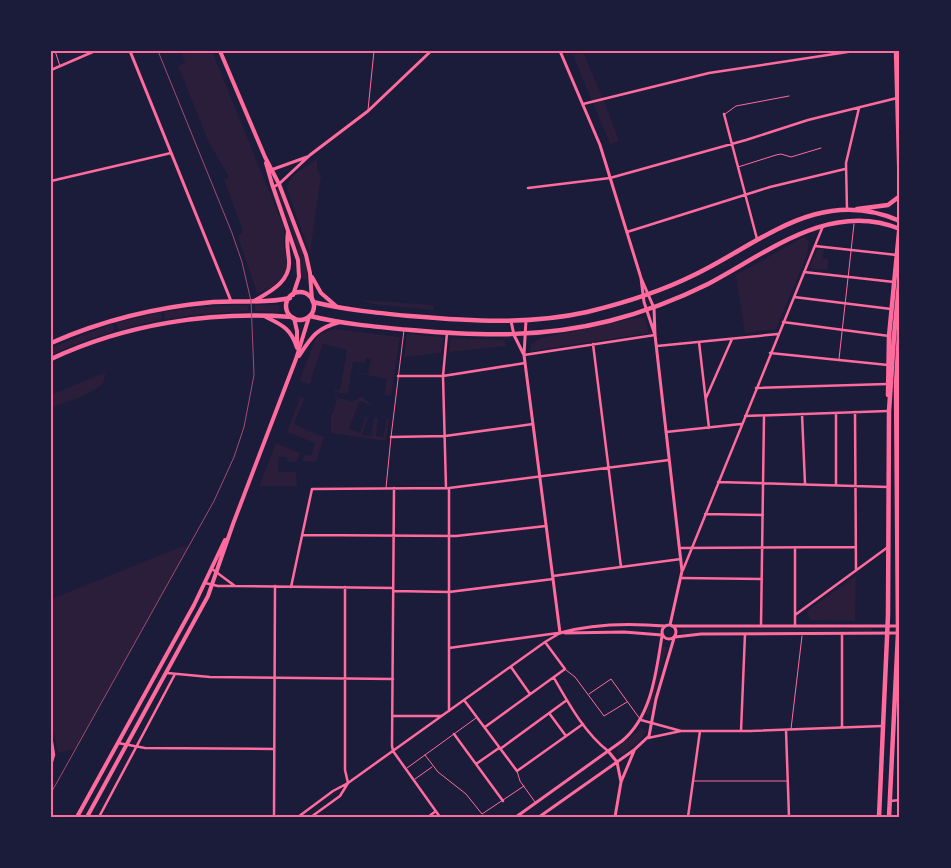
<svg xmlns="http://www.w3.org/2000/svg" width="951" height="868" font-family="'Work Sans',sans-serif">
	<rect width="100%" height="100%" fill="#1b1b3a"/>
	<path fill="#2a1e3b" d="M 181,51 L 212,51 L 284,228 C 285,234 283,239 284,245 C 284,250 287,255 287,261 C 289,279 272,290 257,293 L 238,237 L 243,231 L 224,180 L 229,177 L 209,143 L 178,66 L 185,63 Z
		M 583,52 L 603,98 L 619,141 L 610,144 L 573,55 Z
		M 317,159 L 317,170 L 321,176 L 310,254 L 287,188 C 289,175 307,166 317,159 Z
		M 278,188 L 304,256 L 307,267 L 307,280 L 301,278 C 304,254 284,213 276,189 Z
		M 804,237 L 809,242 L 807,255 L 776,329 L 745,333 L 736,275 Z
		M 818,248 L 824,249 L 823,258 L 829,259 L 827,270 L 809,268 Z
		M 361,300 L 434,305 L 433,310 L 372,304 Z
		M 248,305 L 248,311 L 202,314 L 165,319 L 164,312 L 202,307 Z
		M 255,305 L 280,305 L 279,312 L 255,311 Z
		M 161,312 L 162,319 L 118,330 L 116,323 Z
		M 640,317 L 645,319 L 649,333 L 531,351 L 531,344 L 541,338 Z
		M 113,324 L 114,331 L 78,343 L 51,355 L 51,348 L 85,334 Z
		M 335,329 L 400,337 L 391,396 L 384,395 L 387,379 L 356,373 L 356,372 L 368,374 L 371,359 L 366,358 L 365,363 L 353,362 L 348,393 L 345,394 L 335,392 L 335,390 L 340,390 L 347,350 L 323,344 L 311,379 L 312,380 L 310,385 L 299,381 L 316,338 L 322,333 Z
		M 407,334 L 443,337 L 441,353 L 404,357 Z
		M 451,338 L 505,340 L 506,346 L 449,352 Z
		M 105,372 C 105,376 105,380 102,384 C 96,392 62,405 51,407 L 51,395 Z
		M 334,396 L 352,402 L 355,399 L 357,400 L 360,396 L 372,404 L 370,412 L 371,405 L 360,401 L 349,428 L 360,433 L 366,416 L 368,417 L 362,435 L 371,436 L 374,418 L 378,418 L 376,436 L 383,437 L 387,418 L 389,418 L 386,441 L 331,433 L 331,414 L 333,413 L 337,399 L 334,398 Z
		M 300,397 L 312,402 L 304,400 L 294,424 L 324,437 L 316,462 L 302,461 L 305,454 L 311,456 L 315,443 L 287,432 Z
		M 276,443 L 300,453 L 296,462 L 289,462 L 285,457 L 279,457 L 278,471 L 280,472 L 296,472 L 297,486 L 259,486 Z
		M 183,546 L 188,547 L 75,749 L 58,753 L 51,720 L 51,599 Z
		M 856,576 L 855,621 L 811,620 L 807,614 L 808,610 Z
		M 872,628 L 873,631 L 681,633 L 681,629 Z
		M 662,646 L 668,647 L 662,662 L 649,716 L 646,714 L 660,662 Z
		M 642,728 L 646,731 L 642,739 L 623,754 L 618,753 L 617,750 L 618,747 Z"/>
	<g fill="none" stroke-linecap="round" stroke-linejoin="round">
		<path stroke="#ff6b9d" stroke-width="1" d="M 55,51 L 60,66
			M 368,110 L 374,51
			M 725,114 L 736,106 L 789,96
			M 738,167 L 776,155 L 781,154 L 791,157 L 821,148
			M 839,359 L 854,224
			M 386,488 L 391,437 L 404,330
			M 566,670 L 575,677 L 604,716 L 627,702
			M 589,694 L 611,679 L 640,719
			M 791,729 L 802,636
			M 425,755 L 438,772 L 466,794 L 482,814 L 524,786
			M 407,768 L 476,718
			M 517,771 L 520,781 L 535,802
			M 415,779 L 432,767
			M 693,781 L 787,781"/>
		<path stroke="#ff6b9d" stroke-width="2.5" d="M 51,70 L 95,51
			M 583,104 L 709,73 L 854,51
			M 724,114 L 757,239
			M 51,181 L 171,153
			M 528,188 L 610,178 L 746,140 L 808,120 L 897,98
			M 847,210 L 846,163 L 859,108
			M 627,232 L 770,187 L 845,169
			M 815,246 L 897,255
			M 804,272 L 894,282
			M 794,297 L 891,309
			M 783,322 L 889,336
			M 699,342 L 709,428
			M 593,344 L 621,567
			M 657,346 L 778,334
			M 770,353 L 888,365
			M 524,355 L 655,335
			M 398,376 L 443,376 L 525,363
			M 756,388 L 887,384
			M 706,398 L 732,339
			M 855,412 L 856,570
			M 802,414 L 805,484
			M 836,414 L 836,485
			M 745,416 L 888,411
			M 666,432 L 741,424
			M 391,437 L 445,436 L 533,424
			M 718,482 L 888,487
			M 394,488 L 392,746 L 393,751 L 440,817
			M 446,488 L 443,376 L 447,333
			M 449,488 L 449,711
			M 705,514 L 763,515
			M 303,535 L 456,536 L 546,526
			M 680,548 L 856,547
			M 795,548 L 795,626
			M 683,570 L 823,226
			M 553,576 L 681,559
			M 681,578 L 762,579
			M 205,583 L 218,586 L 235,586 L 212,569
			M 235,586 L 393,588
			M 291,587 L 312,489 L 449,488 L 669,460
			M 345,587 L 345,770 L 348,783 L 545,642 L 560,633
			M 393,591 L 449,592 L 553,579
			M 795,615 L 888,547
			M 761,626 L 764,416
			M 449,648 L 558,633
			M 511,667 L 530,694
			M 167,673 L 210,677 L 393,679
			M 554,678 C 569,704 584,732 608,751
			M 464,700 L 517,771 L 583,724
			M 549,713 L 566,736
			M 392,716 L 441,716
			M 641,720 L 681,731 L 648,738
			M 485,727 L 565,669 L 545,642
			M 842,727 L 842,634
			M 786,730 L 789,817
			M 681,731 L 751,731 L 882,726
			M 741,731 L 745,634
			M 454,734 L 503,801
			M 51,736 L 54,755 L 51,765
			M 118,743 L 145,748 L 274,749
			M 500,749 L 567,700
			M 476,764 L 499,748
			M 890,801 L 900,800
			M 99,817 L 175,674
			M 274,817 L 275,586
			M 298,817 L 333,791 L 348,783 L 340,796 L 311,817
			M 428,817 L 436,811
			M 688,817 L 700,731"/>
		<path stroke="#ff6b9d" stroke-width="3" d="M 130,51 L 231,301
			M 560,51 L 600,145 L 641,278
			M 271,170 L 307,157
			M 273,187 L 279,184 L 310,155 L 368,111 L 431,51
			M 641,278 L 654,308 L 655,335 L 644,302 Z
			M 511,321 L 514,335 L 524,355 L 526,320
			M 655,335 L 682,571 L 670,625
			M 524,355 L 560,633
			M662 632a7 7 0 1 1 14 0a7 7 0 1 1-14 0Z
			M 672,626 L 899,626
			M 560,633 C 594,623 629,623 665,626
			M 565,633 L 624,632 L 662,635
			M 675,637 L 701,634 L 899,633
			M 608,751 L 617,762 L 621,782
			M 516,817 L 622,741 C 652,716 656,672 662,636
			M 539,817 L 634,750 L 649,736 L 656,699 L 674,638
			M 615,817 L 621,782 L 634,751"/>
		<path stroke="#ff6b9d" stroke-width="4" d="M 220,51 L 265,157 L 279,184 L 306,255 L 310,273 L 312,300
			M 266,163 L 272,184 L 298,260 L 299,277 L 293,295
			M 312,277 L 321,293 L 336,306
			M 254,301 C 269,292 291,282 289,260 C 288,250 286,243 288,232
			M 264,316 C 282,325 291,328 297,348
			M 294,318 L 297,331 L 297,345
			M 299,356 C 312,336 317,328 340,322
			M 77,817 L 194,605 L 225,540
			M 87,817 L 208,596 L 233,524 L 296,359 L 309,317"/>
		<path stroke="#ff6b9d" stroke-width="4.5" d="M 896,51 L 900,195
			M 857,209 L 888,205 L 900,196
			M286 306a14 14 0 1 1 28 0a14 14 0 1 1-28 0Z
			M 313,302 C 346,310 378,313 410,316 C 469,321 529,325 587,312 C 624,303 660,292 694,275 C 761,243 819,185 900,221
			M 310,316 C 343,324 377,327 411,330 C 480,336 541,338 609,321 C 644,312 676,300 708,284 C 767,253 830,200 900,229
			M 51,343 C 103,320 157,307 213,302 C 239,300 265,304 290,298
			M 51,359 C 126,324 210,311 292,317
			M 888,395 L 889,336 L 900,222
			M 879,817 L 888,615 L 889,411 L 894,336 L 900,274
			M 889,817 L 898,633 L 896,384 L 900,318"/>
		<path stroke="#a44b75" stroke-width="1" d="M 51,793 L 214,501 L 234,457 L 244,427 L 254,375 L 251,301 L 242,262 L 232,233 L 158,51"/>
	</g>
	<rect width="951" height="868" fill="none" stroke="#1b1b3a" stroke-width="105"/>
	<rect x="52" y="52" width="846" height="764" fill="none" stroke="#ff6b9d" stroke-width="2"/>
</svg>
